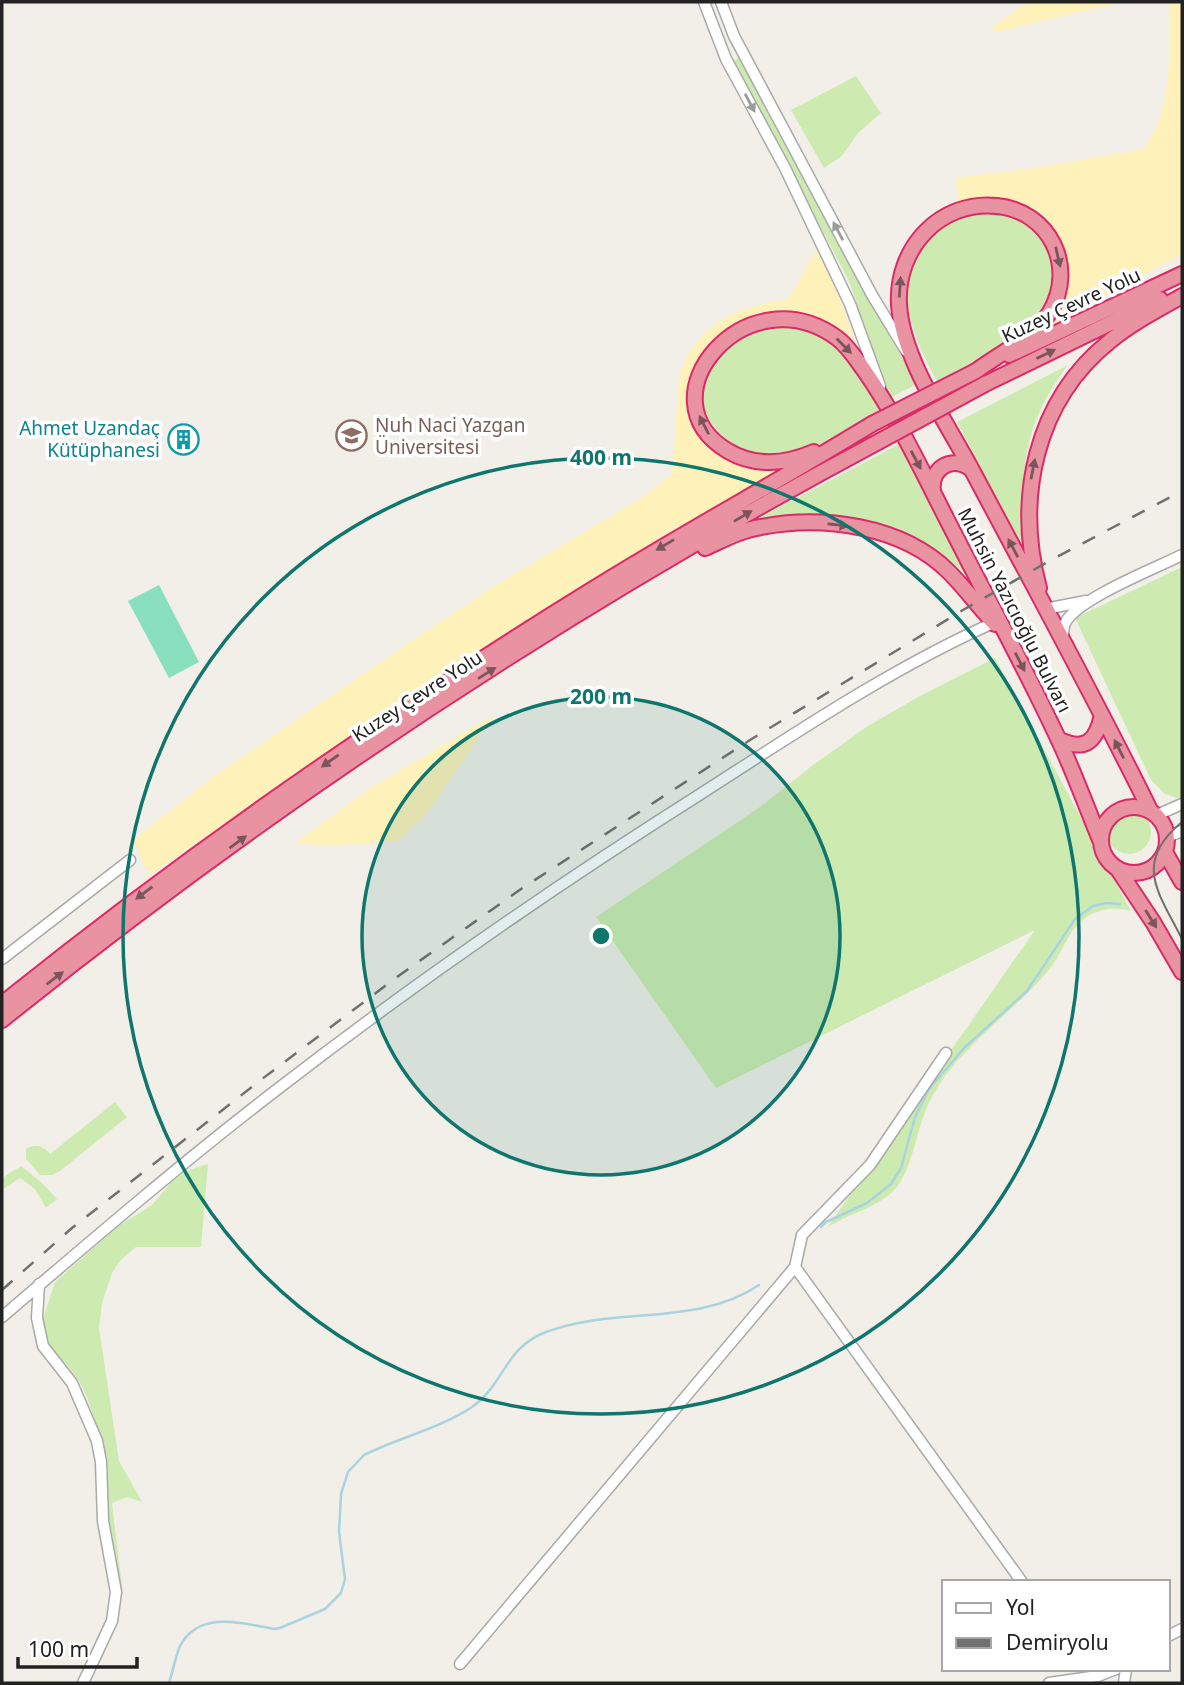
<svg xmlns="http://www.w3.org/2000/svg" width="1184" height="1685" font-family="'Noto Sans',sans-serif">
	<rect width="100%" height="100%" fill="#f2efe9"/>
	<path fill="#cdebb0" d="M 739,58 L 852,270 L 917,384 L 890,398 L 849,281 L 733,61 Z
		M 856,76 L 881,113 L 858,133 L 842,156 L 824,168 L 791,110 Z
		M 999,209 L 1042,231 L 1058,273 L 1045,312 L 1003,347 L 938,383 C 914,339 883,275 931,235 C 939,229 948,218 957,216 C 970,212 986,211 999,209 Z
		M 787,325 L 819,333 L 846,353 L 882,412 C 851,428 805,458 769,457 C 738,456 694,420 702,386 C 703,380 709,373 712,367 C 715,361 718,353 723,349 C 743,332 762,328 787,325 Z
		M 1068,365 C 1018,432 1020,478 1028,557 L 957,422 Z
		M 903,442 L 972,580 C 917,526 838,505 763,521 L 761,517 Z
		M 1182,567 L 1182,798 L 1181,799 L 1165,794 L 1151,780 L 1075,618 Z
		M 995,658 L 1131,911 C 1115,907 1099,908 1085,918 C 1070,928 1063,951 1052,966 C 1016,1012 962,1043 933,1095 C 917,1122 914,1167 896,1188 C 879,1208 848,1213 827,1228 L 1035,930 L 716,1088 L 596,917 L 760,807 L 813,765 L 868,726 L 918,697 Z
		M1107 832a22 22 0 1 1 44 0a22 22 0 1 1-44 0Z
		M 115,1102 L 127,1117 L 60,1171 L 52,1175 L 40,1175 L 26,1159 L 26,1149 C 36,1143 43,1146 50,1154 Z
		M 208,1164 L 201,1247 L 136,1247 L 120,1261 L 112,1273 L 102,1303 L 99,1328 L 119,1461 L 142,1502 L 127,1497 L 112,1503 L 123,1595 L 120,1592 L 106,1500 L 108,1473 L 103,1444 L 87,1397 L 79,1381 L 67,1365 L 46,1345 L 43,1319 L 55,1282 L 117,1227 L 152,1205 L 173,1180 L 189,1170 Z
		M 21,1166 L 41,1182 L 57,1199 L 46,1208 L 35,1189 L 20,1178 L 2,1190 L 2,1178 Z"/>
	<path fill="#fff1ba" d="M 1029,2 L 1124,2 L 995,32 L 992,27 Z
		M 1170,2 L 1182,2 L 1182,254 L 1040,331 L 1060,303 C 1057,281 1055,247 1048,226 C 1037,197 982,197 958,203 L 956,178 L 1033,168 L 1144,149 C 1174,103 1169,53 1170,2 Z
		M 816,250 L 837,291 L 859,353 C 848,341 837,330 822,322 C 807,315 787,310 770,312 C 726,318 683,356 689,403 C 691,419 698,434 710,445 C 722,457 740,466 757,469 C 765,470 771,468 778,472 L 665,535 L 425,685 L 149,876 L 133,840 L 213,777 L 422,634 L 493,587 L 643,497 L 672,474 C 674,450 676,427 677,403 C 678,393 678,381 681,371 C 695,326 743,302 788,300 Z
		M 494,715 L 426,815 L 399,841 L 338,845 L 294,844 L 372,787 Z"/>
	<path fill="#88e0be" d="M 159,585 L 199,662 L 169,678 L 128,601 Z"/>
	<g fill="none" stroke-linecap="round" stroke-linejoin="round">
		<path stroke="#aad3df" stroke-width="2.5" d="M 821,1227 L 826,1222 L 867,1203 L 891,1184 L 901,1168 L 915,1117 L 929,1089 L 964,1048 L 1027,991 L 1075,919 L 1093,906 L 1106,903 L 1120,904
			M 169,1683 C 173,1671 175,1658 180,1646 C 199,1610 242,1623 274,1629 L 280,1628 L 325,1609 L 341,1593 L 345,1579 L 339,1532 L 341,1494 L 348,1472 L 364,1455 C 398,1438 441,1428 472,1407 C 505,1384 504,1348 546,1332 C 615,1306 697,1327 759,1285"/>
		<defs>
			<path id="minor" d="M 704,2 L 726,59 L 785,168 L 850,304 L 880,386
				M 721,2 L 734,36 L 872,295 L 906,351
				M 1045,609 L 1086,601
				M 1063,639 C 1063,634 1063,628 1065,623 C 1077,599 1156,568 1182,555
				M 1157,815 L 1182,804
				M 1167,837 L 1182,831
				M 2,959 L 130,860
				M 946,1053 L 870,1165 L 802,1235 L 795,1267 L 1022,1582
				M 39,1284 L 37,1318 L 43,1346 L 72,1383 L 97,1441 L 101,1462 L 103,1521 L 116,1592 L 112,1621 L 83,1683
				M 2,1317 C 93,1239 184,1161 279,1088 C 415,983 555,886 699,795 C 794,734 890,669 993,623
				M 1168,1636 L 1182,1629
				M 460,1664 L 795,1267
				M 1049,1683 L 1098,1676 L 1116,1669
				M 1124,1683 L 1126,1669"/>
			<path id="highway" d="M 1009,355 L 1182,274
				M 976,371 C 998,355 1037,334 1050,312 C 1077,266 1049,211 997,206 C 940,200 896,248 899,304 C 902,360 948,424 973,472 C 1033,585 1094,696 1150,810
				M 985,384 L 1160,299
				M 814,452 C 786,464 755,467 728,451 C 639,398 747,272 837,338 C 848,346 856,359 864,370 C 901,423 928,484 958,541 C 990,604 1024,666 1054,730 C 1072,766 1085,804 1101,842
				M 933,491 C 930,468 952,455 971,469
				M 705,548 C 723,540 741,530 761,527 C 822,515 902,525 949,572 C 965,588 979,607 995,624
				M 1039,588 C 1015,498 1035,401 1110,341 C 1132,323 1157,310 1182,296
				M 1058,739 C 1085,752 1096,742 1102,715
				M1101 840a33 33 0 1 1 66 0a33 33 0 1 1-66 0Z
				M 1165,852 L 1182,882
				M 1117,868 L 1153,922 L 1182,972
				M 2,1004 C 188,854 386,717 590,591 C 683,533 779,481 872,424
				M 2,1020 C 274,801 569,607 878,442"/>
		</defs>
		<use href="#minor" stroke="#a9a9a9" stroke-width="13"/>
		<use href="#highway" stroke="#dc2a67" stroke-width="18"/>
		<use href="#minor" stroke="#fff" stroke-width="10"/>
		<use href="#highway" stroke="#e892a2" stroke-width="14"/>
		<path stroke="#707070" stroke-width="2" d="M 1182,822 C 1132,863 1159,893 1182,939"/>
		<path stroke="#707070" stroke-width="2.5" stroke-dasharray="14 14" stroke-linecap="butt" d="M 2,1290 L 72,1228 L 262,1079 L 397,977 L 521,889 L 750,740 L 963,610 L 1051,560 L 1182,491"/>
		<defs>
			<path id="highway-bridge" d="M 872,424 L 976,371
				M 878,442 L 985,384"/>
		</defs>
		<use href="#highway-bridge" stroke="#dc2a67" stroke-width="18" stroke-linecap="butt"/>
		<use href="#highway-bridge" stroke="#e892a2" stroke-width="14"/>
	</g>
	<defs><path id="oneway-solid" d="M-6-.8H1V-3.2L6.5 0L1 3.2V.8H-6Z" transform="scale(1.75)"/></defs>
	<g fill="#9c9c9c">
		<use href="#oneway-solid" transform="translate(750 103) rotate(62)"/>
		<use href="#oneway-solid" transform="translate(838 231) rotate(-118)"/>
	</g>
	<g fill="#7b545c">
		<use href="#oneway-solid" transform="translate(1058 257) rotate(77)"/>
		<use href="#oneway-solid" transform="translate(900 287) rotate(-86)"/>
		<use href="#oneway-solid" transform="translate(844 346) rotate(45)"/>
		<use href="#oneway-solid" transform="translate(1046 354) rotate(-26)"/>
		<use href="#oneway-solid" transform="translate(704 425) rotate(-117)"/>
		<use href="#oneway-solid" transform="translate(916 460) rotate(62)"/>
		<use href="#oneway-solid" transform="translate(1033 469) rotate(-79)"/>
		<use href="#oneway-solid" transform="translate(743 516) rotate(-31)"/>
		<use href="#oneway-solid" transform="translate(838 525) rotate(6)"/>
		<use href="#oneway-solid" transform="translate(665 545) rotate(149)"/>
		<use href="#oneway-solid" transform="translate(1013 548) rotate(-118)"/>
		<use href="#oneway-solid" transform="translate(1020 662) rotate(63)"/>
		<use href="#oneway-solid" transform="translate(487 673) rotate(-32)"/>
		<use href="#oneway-solid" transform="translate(1119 749) rotate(-117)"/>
		<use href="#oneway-solid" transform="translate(330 761) rotate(145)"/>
		<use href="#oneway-solid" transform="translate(238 842) rotate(-36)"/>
		<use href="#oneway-solid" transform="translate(144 893) rotate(143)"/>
		<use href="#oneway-solid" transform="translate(1151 919) rotate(58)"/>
		<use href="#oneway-solid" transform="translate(55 978) rotate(-37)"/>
	</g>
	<circle cx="601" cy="936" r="239" fill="#0f766e" fill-opacity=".12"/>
	<g fill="none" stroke="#0f766e" stroke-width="3.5">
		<circle cx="601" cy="936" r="239"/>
		<circle cx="601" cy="936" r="478"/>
	</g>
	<defs>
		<symbol id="university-ring" viewBox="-11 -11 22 22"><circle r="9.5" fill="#fff" stroke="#8d6e63" stroke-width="1.5"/><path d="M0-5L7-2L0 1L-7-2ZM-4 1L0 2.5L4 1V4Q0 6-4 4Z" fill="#8d6e63"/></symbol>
		<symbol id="building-ring" viewBox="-11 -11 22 22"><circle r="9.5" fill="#fff" stroke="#0f9aa8" stroke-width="1.5"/><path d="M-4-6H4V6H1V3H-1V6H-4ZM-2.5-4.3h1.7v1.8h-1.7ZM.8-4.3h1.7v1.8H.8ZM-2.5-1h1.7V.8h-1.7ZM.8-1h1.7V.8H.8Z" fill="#0f9aa8"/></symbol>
	</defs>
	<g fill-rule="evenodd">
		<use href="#university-ring" x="334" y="418" width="35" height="35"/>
		<use href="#building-ring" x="166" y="422" width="35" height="35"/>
	</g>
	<g text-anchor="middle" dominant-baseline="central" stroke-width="7" stroke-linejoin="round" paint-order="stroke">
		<g font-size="19" fill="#222" stroke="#fff">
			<text transform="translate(1071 305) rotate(-25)">Kuzey Çevre Yolu</text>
			<text transform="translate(1015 610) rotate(63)">Muhsin Yazıcıoğlu Bulvarı</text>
			<text transform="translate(417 696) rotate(-33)">Kuzey Çevre Yolu</text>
		</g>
		<g font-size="19" fill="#785e54" stroke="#fff" text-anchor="start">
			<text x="375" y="425">Nuh Naci Yazgan<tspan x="375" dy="22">Üniversitesi</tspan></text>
		</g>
		<g font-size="19" fill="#0d838f" stroke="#fff" text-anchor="end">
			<text x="160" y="428">Ahmet Uzandaç<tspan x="160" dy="22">Kütüphanesi</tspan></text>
		</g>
	</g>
	<circle cx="601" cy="936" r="10" fill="#0f766e" stroke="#fff" stroke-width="3.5"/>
	<g font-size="21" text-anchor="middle" font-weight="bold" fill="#0f766e" stroke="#fff" stroke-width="7" stroke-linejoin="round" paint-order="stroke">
		<text x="601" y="465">400 m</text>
		<text x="601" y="704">200 m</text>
	</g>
	<rect width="1184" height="1685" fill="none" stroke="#222222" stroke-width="7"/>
	<rect x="942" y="1580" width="228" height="91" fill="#ffffff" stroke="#a7a7a7" stroke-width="2"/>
	<rect x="956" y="1603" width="35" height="10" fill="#ffffff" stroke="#a7a7a7" stroke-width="2"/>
	<text x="1006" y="1615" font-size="21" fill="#222222">Yol</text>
	<rect x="956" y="1638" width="35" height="10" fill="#707070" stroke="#a7a7a7" stroke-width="2"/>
	<text x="1006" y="1650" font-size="21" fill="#222222">Demiryolu</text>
	<path d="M18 1657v10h119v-10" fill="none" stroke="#222222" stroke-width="3.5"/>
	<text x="28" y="1657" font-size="21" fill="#222222" stroke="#ffffff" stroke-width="5" paint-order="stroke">100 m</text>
</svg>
